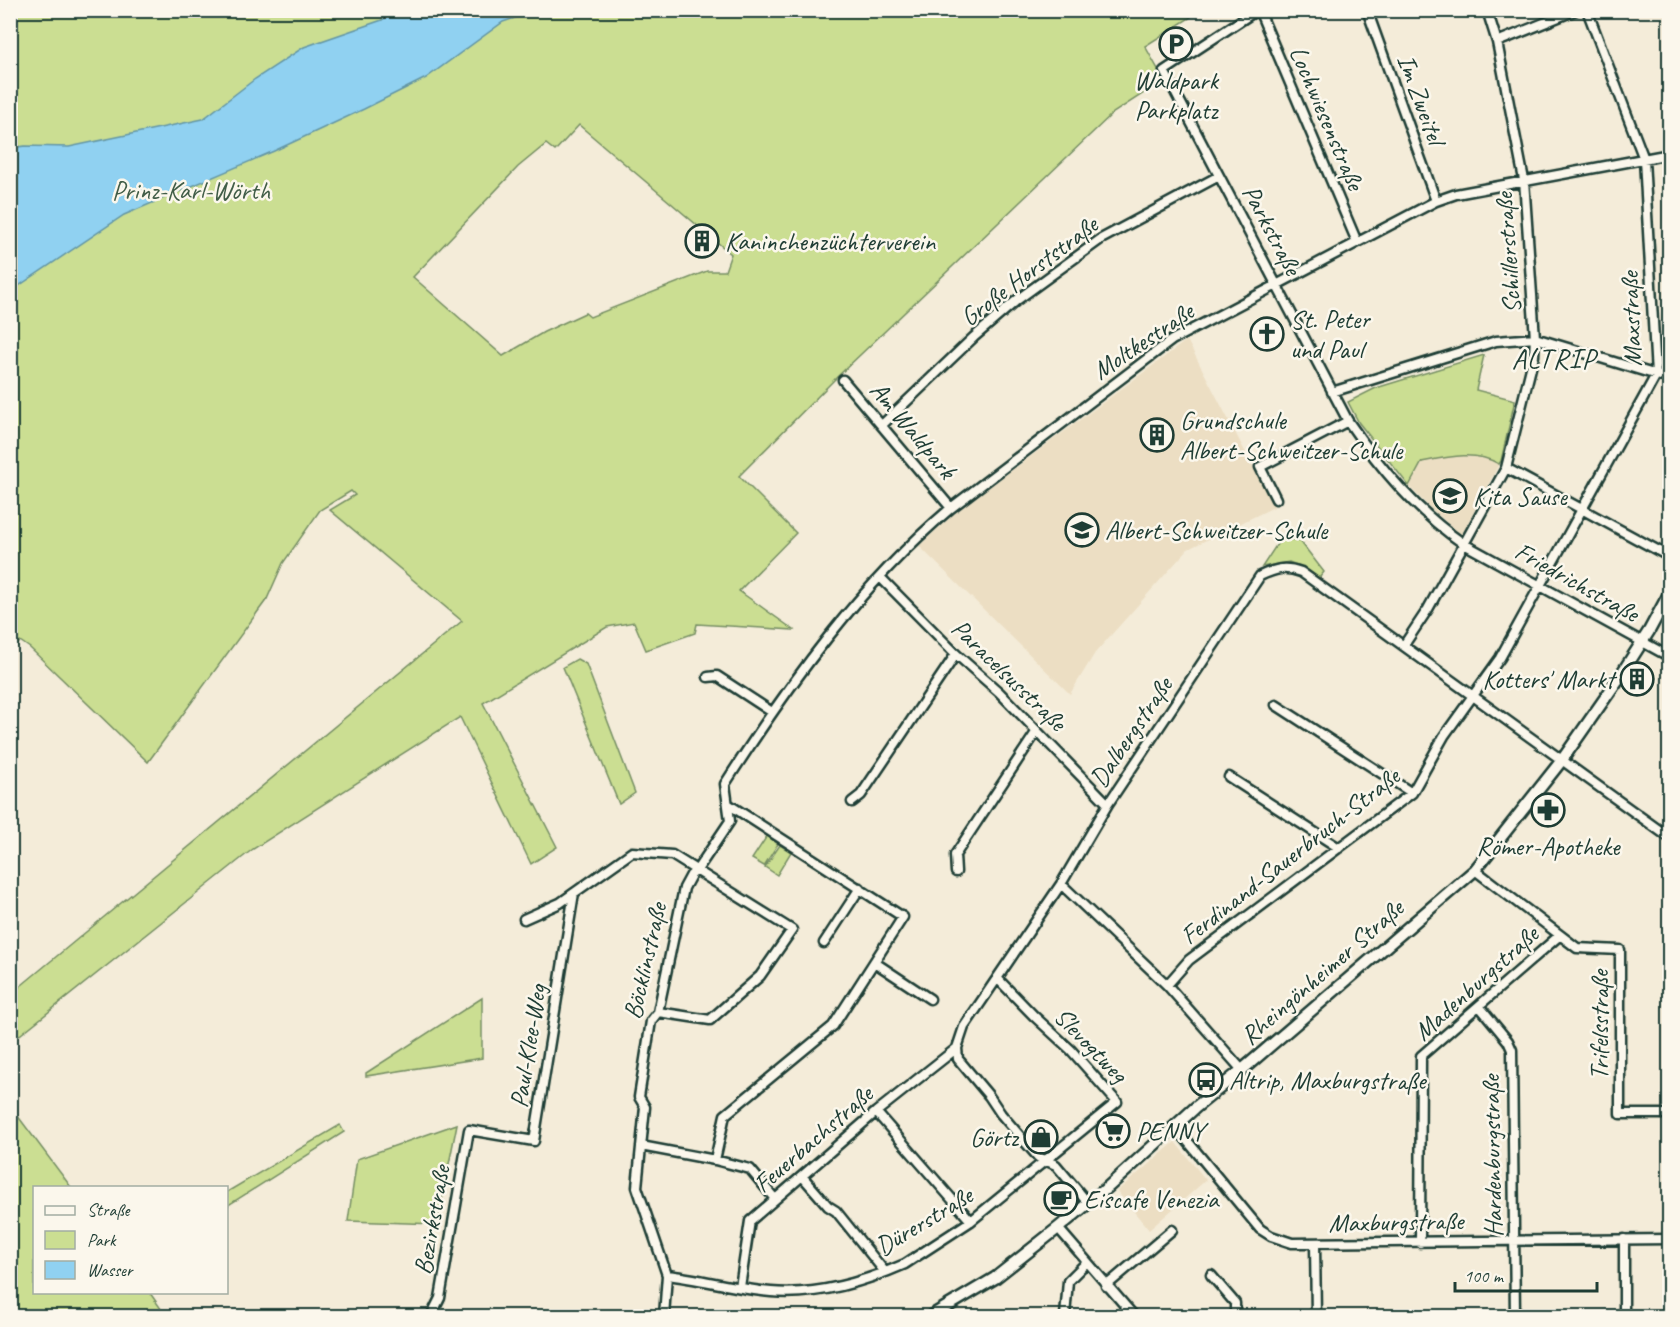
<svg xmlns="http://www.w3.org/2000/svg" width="1680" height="1327" font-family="Caveat,sans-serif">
	<rect width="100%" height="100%" fill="#f4ecd9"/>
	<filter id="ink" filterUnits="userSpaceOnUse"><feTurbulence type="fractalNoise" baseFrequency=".0167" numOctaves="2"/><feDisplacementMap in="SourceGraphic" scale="12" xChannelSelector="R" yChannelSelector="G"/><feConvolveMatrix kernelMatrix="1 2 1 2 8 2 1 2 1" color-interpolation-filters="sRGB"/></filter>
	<g filter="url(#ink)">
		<path fill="#ecdec3" d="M 1187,340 L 1274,507 L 1188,549 L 1095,653 L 1070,694 L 919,546 L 955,513 Z
			M 1454,455 L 1489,458 L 1499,464 L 1462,534 L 1460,534 L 1428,506 L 1409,486 L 1422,462 Z
			M 1175,1142 L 1206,1180 L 1149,1230 L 1117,1191 Z"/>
		<path fill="#cbde92" stroke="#758e63" stroke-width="1.5" fill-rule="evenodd" d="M 1187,10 L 1191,17 L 1145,46 L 1164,80 L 1113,113 L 837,377 L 739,476 L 796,533 L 739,591 L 794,630 L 697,624 L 695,633 L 646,650 L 634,622 L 607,627 L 483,703 L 557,847 L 531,864 L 460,717 L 253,849 L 11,1042 L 11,994 L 462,621 L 330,510 L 355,495 L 351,491 L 320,510 L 283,563 L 267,599 L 148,762 L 30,648 L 20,641 L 11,655 L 10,11 ZM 579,125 L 731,254 L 725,271 L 707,271 L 590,317 L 585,313 L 544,332 L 503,356 L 413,277 L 518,167 L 546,144 L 555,151 Z
			M 1484,355 L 1476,390 L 1515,400 L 1501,461 L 1499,464 C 1475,450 1447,457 1422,462 L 1409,486 L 1359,423 L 1348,402 L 1376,388 Z
			M 1283,535 L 1292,540 L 1294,539 L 1300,541 L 1324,572 L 1319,578 L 1302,567 L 1289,562 L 1262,567 Z
			M 577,659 L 586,664 L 635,793 L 619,804 L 563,667 Z
			M 767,836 L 778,844 L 764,866 L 752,859 Z
			M 780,845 L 791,852 L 777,875 L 765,867 Z
			M 482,998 L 482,1058 L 366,1076 L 366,1073 Z
			M 11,1107 L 71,1187 L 34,1188 L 34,1292 L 150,1293 L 166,1316 L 11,1316 Z
			M 457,1124 L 437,1224 L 348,1221 L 357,1159 Z
			M 340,1125 L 344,1132 L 227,1206 L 227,1192 Z"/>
		<path fill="#90d1f1" stroke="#6396a5" stroke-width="1.5" d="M 395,10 L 535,11 L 503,22 L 426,78 L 364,109 L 274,151 L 124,215 L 11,291 L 11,148 L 25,146 L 69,147 L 203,119 L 255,79 L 304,47 L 382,20 Z"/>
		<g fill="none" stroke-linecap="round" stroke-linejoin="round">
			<defs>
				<path id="minor" d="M 1257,10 L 1164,71 L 1348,421 C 1380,468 1416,511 1464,544 L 1670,657
					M 1259,10 L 1357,242
					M 1367,10 L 1436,201
					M 1497,42 L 1576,10
					M 843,380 L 951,508
					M 1332,392 L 1496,341 L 1535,338 L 1670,379
					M 882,425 L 974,337 L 1017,300 L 1101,239 L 1219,176
					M 1506,468 L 1670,557
					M 1276,499 L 1260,467 L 1348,421
					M 880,577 L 956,654 L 999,692 L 1108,804
					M 1404,645 L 1428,609 L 1506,468 L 1534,356 L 1535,338 L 1524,180 L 1497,42 L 1487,10
					M 708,677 L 717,676 L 772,712
					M 1276,705 L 1412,793
					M 1229,777 L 1339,848
					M 852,802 L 861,795 L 956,654
					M 1475,870 L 1577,948 L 1620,950 L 1620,1114 L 1670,1114
					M 956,872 L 955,855 L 1037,731
					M 1061,884 L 1167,985 L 1242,1070
					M 524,919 L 560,903 L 574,893
					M 824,943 L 860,888
					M 874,962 L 930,999
					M 1167,985 L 1189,960 L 1412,793 L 1444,736 L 1500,658 L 1656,375 L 1644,159 L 1587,10
					M 1480,1007 L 1508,1041 L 1512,1050 L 1515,1316
					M 876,1112 L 971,1221
					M 1175,1126 L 1260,1229 L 1271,1236 L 1292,1243 L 1670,1239
					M 641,1146 L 715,1160 L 750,1169 L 775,1199
					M 715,1160 L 725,1115 L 833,1026 L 903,917 L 728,804
					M 802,1176 L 828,1206 L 836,1211 L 885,1272
					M 1088,1203 L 1056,1165 L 1038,1157 L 1001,1114 L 989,1096 L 958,1059 L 957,1048 L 964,1027 L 1061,884 L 1108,804 L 1260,576 C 1275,569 1284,566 1301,572 L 1670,838
					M 1058,1228 L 1134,1316
					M 1624,1239 L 1624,1316
					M 1420,1243 L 1421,1056 L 1560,935
					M 1315,1244 L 1316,1316
					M 667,1275 C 702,1279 736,1289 771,1292 C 817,1296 864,1282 905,1264 L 971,1221 L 1117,1102 L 1071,1050 L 1034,1016 L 997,978
					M 1211,1275 L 1235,1303 L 1235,1316
					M 1106,1286 L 1172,1230
					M 740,1287 L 750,1221 L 876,1112 L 957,1048
					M 431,1316 L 440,1298 L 469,1130 L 534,1141 L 574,893 L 632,852 L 672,855 L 792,930 L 760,976 L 710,1020 L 658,1012
					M 664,1316 L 667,1275 L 637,1187 L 645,1107 L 639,1097 L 651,1021 L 658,1012 L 684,888 L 691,875 L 697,870 L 730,821 L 725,784 C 789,684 860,585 951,508 L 1172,340 L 1436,201 L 1456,194 L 1670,154
					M 1065,1316 L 1068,1281 L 1086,1263"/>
				<path id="tertiary" d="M 931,1316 L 995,1278 L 1058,1228 L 1108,1187 L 1196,1107 L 1242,1070 L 1475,870 L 1562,760 L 1617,681 L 1649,631 L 1670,592"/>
			</defs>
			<use href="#minor" stroke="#1f3d34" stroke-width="13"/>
			<use href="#tertiary" stroke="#1f3d34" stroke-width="15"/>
			<use href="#minor" stroke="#fbf7ec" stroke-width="8"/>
			<use href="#tertiary" stroke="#fbf7ec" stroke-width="10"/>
		</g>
	</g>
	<defs>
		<symbol id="parking-ring" viewBox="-11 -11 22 22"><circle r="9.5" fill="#fbf7ec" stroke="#1f3d34" stroke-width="1.5"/><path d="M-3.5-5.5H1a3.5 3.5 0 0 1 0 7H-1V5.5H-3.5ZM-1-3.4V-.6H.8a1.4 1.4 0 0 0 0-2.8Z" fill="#1f3d34"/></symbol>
		<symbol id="building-ring" viewBox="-11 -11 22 22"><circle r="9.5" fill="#fbf7ec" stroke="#1f3d34" stroke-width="1.5"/><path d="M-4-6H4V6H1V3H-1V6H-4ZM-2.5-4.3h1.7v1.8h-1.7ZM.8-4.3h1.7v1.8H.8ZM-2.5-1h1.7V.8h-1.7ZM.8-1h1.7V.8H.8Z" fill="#1f3d34"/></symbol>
		<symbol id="church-ring" viewBox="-11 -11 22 22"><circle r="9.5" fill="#fbf7ec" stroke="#1f3d34" stroke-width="1.5"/><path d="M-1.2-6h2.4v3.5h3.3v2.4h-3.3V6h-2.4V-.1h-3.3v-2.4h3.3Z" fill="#1f3d34"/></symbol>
		<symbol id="school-ring" viewBox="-11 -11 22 22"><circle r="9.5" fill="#fbf7ec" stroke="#1f3d34" stroke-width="1.5"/><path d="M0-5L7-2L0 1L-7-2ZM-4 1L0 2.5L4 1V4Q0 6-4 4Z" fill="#1f3d34"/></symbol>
		<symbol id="pharmacy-ring" viewBox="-11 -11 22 22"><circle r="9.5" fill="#fbf7ec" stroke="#1f3d34" stroke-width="1.5"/><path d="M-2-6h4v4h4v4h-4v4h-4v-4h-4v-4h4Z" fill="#1f3d34"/></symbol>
		<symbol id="bus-ring" viewBox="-11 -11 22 22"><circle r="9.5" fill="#fbf7ec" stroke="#1f3d34" stroke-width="1.5"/><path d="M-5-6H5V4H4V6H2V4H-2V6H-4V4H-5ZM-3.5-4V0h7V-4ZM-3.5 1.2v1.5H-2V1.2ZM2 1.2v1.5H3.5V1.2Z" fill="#1f3d34"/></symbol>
		<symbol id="supermarket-ring" viewBox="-11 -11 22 22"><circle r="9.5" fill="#fbf7ec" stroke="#1f3d34" stroke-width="1.5"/><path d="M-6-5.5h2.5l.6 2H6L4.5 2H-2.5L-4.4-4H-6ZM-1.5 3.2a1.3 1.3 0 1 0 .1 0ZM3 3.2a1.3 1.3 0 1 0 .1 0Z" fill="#1f3d34"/></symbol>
		<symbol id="shop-ring" viewBox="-11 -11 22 22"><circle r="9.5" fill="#fbf7ec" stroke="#1f3d34" stroke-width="1.5"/><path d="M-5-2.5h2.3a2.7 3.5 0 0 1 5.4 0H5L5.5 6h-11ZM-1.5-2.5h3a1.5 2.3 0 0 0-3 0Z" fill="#1f3d34"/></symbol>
		<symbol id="cafe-ring" viewBox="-11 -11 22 22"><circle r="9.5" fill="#fbf7ec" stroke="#1f3d34" stroke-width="1.5"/><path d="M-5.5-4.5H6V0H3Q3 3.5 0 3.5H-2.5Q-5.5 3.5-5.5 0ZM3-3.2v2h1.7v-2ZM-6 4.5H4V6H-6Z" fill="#1f3d34"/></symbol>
	</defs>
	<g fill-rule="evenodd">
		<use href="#parking-ring" x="1157" y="25" width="38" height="38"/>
		<use href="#building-ring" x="683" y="222" width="38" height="38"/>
		<use href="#church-ring" x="1248" y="315" width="38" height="38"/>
		<use href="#building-ring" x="1138" y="416" width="38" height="38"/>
		<use href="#school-ring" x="1431" y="477" width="38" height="38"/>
		<use href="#school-ring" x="1063" y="511" width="38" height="38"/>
		<use href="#building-ring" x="1618" y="660" width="38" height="38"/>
		<use href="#pharmacy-ring" x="1529" y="791" width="38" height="38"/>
		<use href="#bus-ring" x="1187" y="1061" width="38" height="38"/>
		<use href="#supermarket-ring" x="1094" y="1112" width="38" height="38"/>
		<use href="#shop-ring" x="1022" y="1118" width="38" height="38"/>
		<use href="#cafe-ring" x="1042" y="1180" width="38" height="38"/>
	</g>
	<g text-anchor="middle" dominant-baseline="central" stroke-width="5" stroke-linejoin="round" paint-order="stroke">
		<g font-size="26" fill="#1f3d34" stroke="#fbf7ec" text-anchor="start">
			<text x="1176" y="80" text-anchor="middle">Waldpark<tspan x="1176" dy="30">Parkplatz</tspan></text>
			<text x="725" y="241">Kaninchenzüchterverein</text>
			<text x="1290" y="319">St. Peter<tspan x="1290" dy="30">und Paul</tspan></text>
			<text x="1180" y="420">Grundschule<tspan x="1180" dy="30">Albert-Schweitzer-Schule</tspan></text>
			<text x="1473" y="496">Kita Sause</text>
			<text x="1105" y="530">Albert-Schweitzer-Schule</text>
			<text x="1614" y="679" text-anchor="end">Kotters' Markt</text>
			<text x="1548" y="846" text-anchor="middle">Römer-Apotheke</text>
			<text x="1229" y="1080">Altrip, Maxburgstraße</text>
			<text x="1136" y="1131">PENNY</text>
			<text x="1018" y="1137" text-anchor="end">Görtz</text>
			<text x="1084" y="1199">Eiscafe Venezia</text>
		</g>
		<g font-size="26" fill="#1f3d34" stroke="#fbf7ec">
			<text transform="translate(1421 99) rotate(70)">Im Zweitel</text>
			<text transform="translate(1327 118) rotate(67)">Lochwiesenstraße</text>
			<text transform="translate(1272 230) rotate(62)">Parkstraße</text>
			<text transform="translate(1508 253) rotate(-94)">Schillerstraße</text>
			<text transform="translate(1029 271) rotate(-37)">Große Horststraße</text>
			<text transform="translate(1631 319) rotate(-92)">Maxstraße</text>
			<text transform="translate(1143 341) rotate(-34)">Moltkestraße</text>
			<text transform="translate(913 430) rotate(50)">Am Waldpark</text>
			<text transform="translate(1577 582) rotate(29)">Friedrichstraße</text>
			<text transform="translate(1009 675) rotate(44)">Paracelsusstraße</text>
			<text transform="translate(1131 732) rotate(-56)">Dalbergstraße</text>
			<text transform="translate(1290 856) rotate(-38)">Ferdinand-Sauerbruch-Straße</text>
			<text transform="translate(645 961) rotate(-77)">Böcklinstraße</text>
			<text transform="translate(1322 972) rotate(-41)">Rheingönheimer Straße</text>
			<text transform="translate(1476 983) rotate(-42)">Madenburgstraße</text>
			<text transform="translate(1599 1025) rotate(-90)">Trifelsstraße</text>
			<text transform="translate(1091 1045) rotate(46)">Slevogtweg</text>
			<text transform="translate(528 1046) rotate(-81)">Paul-Klee-Weg</text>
			<text transform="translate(813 1139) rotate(-41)">Feuerbachstraße</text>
			<text transform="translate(1492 1156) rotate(-91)">Hardenburgstraße</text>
			<text transform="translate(432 1220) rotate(-80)">Bezirkstraße</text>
			<text transform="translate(924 1221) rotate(-31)">Dürerstraße</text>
			<text transform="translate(1396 1222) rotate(-1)">Maxburgstraße</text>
		</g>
		<g font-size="26" fill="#415d47" stroke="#fbf7ec">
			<text x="191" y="190">Prinz-Karl-Wörth</text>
		</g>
		<g font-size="28" letter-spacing="1.5" fill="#1f3d34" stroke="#fbf7ec">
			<text x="1554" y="358">ALTRIP</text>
		</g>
	</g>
	<rect width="1680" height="1327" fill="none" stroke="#fbf7ec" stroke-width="36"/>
	<rect x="18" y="18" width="1644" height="1291" fill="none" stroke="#1f3d34" stroke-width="2" filter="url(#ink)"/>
	<rect x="33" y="1186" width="195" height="108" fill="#fbf7ec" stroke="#a3ada2" stroke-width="1.5"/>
	<rect x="45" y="1206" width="30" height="9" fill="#fbf7ec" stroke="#a3ada2" stroke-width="1.5"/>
	<text x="87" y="1216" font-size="18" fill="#1f3d34">Straße</text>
	<rect x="45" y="1231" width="30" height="18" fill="#cbde92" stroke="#a3ada2" stroke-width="1.5"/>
	<text x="87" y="1246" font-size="18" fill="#1f3d34">Park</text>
	<rect x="45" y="1261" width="30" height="18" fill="#90d1f1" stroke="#a3ada2" stroke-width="1.5"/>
	<text x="87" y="1276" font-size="18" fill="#1f3d34">Wasser</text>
	<path d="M1455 1282v9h142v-9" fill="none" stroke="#1f3d34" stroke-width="3"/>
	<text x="1464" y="1282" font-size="18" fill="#1f3d34" stroke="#fbf7ec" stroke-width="4.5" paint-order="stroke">100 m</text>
</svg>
